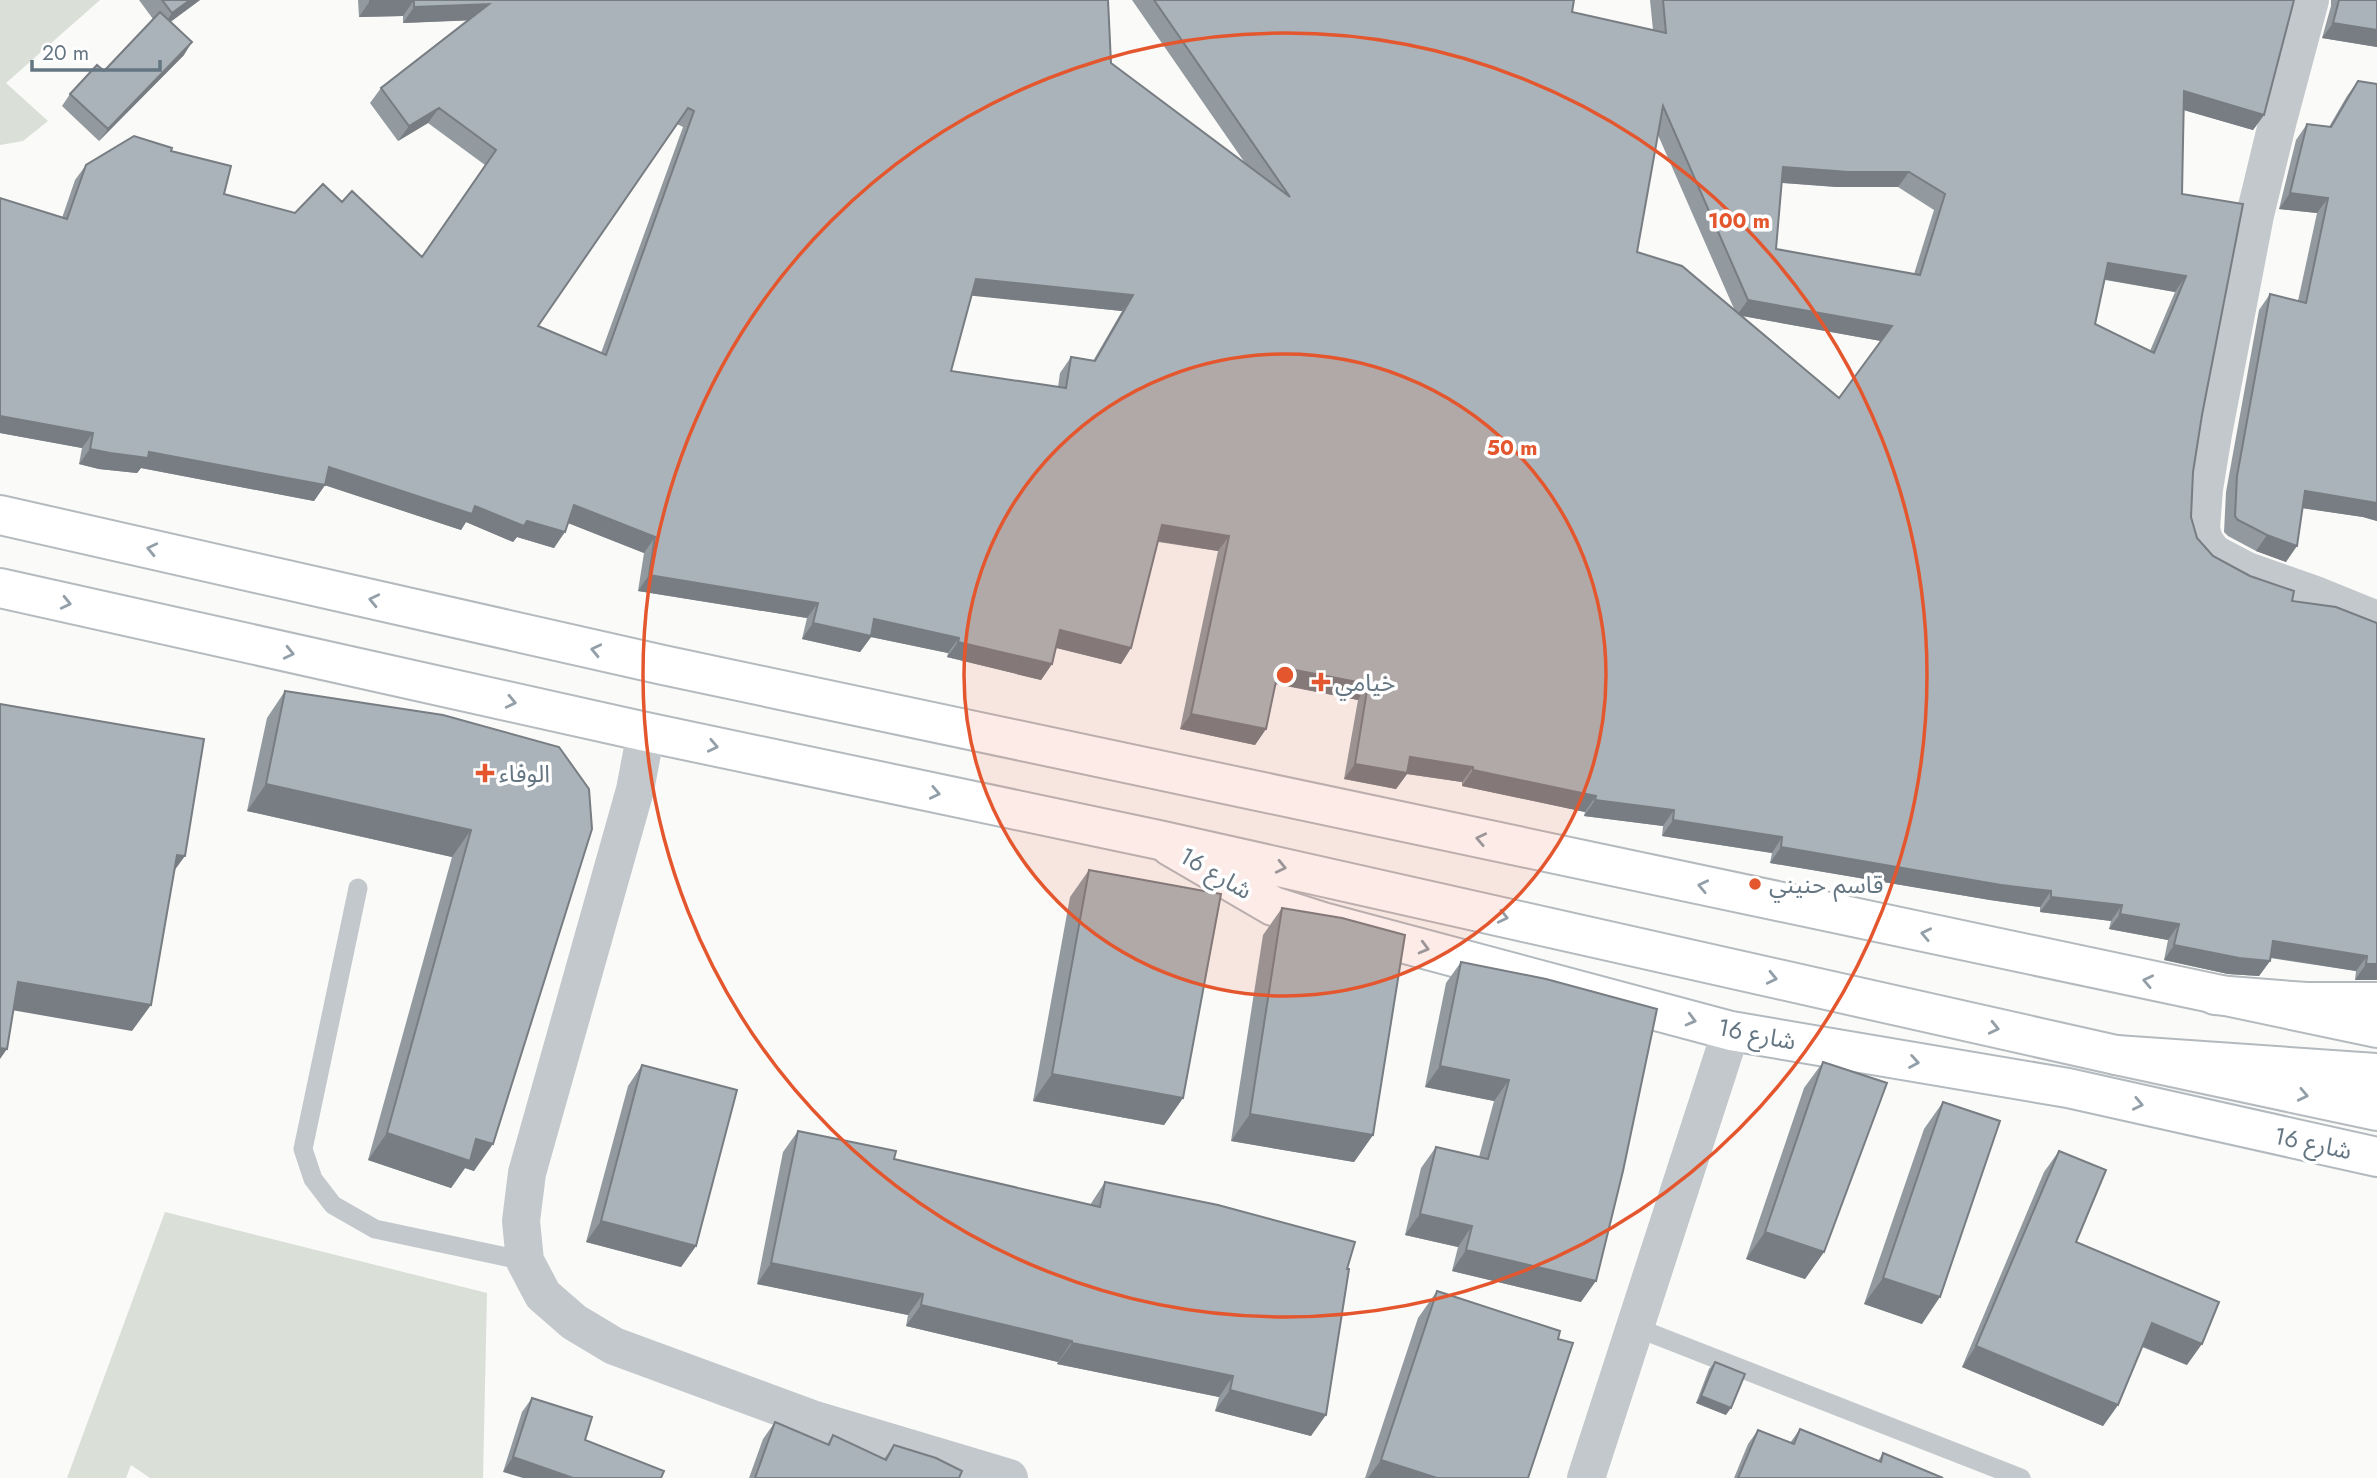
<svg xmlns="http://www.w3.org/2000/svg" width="2377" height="1478" font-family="Jost,'Noto Sans Arabic',sans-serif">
	<rect width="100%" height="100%" fill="#fafaf8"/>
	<path fill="#dadfd7" d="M 0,0 L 100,0 L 6,83 L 48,121 L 23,141 L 0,145 Z
		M 165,1212 L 487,1293 L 483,1478 L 150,1478 L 131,1465 L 126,1478 L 67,1478 Z"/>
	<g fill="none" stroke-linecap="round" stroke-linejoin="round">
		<defs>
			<path id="secondary" d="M 1170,846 L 1273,906 L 1323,922 L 1731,1031 L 2068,1088 L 2377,1157"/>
			<path id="primary" d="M 0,515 L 663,665 L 2377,1028
				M 0,588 L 646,732 L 1159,840 L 2116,1055 L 2377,1111"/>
			<path id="highway" d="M 2215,995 L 2306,1002 L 2377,1002
				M 2116,1055 L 2377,1073"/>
		</defs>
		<use href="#secondary" stroke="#b3babf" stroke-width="42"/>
		<use href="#primary" stroke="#b5babe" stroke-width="42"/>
		<use href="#highway" stroke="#b4b9bd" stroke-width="42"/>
		<path stroke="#c3c8cc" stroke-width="19" d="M 358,888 L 303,1149 L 313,1179 L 333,1205 L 375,1229 L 525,1261
			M 1635,1327 L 2021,1478"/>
		<path stroke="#c3c8cc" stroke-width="38" d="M 2310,0 L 2278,120 L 2255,215 L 2213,434 L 2204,489 L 2201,528 L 2204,541 L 2213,553 L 2247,571 L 2318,596 L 2377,620
			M 646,732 L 635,790 L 527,1173 L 521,1221 L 525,1261 L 543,1295 L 574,1322 L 614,1346 L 815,1420 L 1009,1478
			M 1586,1478 L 1731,1031"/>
		<use href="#secondary" stroke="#fff" stroke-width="38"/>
		<use href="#primary" stroke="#fff" stroke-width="38"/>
		<use href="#highway" stroke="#fff" stroke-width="38"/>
	</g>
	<path fill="#929a9f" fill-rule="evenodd" d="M 139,0 L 200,0 L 170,22 L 184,55 L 99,141 L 62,106 L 70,94 L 104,71 L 153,19 Z
		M 358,0 L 1108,0 L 1111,63 L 1245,163 L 1132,0 L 1574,0 L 1572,12 L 1653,30 L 1650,0 L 2294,0 L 2264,115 L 2253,130 L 2184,110 L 2182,194 L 2202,415 L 2193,472 L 2191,517 L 2197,538 L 2213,556 L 2292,601 L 2377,980 L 2355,980 L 2356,971 L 2270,958 L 2270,961 L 2259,976 L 2228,974 L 2164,960 L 2168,940 L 2109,929 L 2111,921 L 2040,912 L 2040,907 L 1990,900 L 1770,863 L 1772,853 L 1662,836 L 1663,826 L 1584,816 L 1585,812 L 1462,786 L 1462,782 L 1407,774 L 1396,789 L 1344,779 L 1358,700 L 1275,684 L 1266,729 L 1255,745 L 1180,729 L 1218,551 L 1158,542 L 1131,648 L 1121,664 L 1056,648 L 1052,664 L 1041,680 L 947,657 L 948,653 L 871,637 L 860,652 L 802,639 L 807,618 L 638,591 L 644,553 L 568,523 L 554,548 L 517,537 L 513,542 L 466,522 L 461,530 L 325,485 L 314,501 L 141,468 L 137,473 L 99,469 L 79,464 L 82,448 L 0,433 L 0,198 L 62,218 L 75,180 L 86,165 L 171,151 L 224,194 L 295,213 L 342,202 L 422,257 L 485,165 L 428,123 L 398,141 L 370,103 L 381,88 L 469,20 L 403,23 L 403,16 L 359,17 ZM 677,124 L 683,127 L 601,353 L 538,326 ZM 1658,135 L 1724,286 L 1735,311 L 1637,252 ZM 1782,183 L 1837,187 L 1898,187 L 1934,210 L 1914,274 L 1776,249 ZM 2105,280 L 2175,292 L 2150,351 L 2095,324 ZM 972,295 L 1122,311 L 1093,361 L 1071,357 L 1060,373 L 1058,387 L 951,371 ZM 1742,316 L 1881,341 L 1839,398 Z
		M 2331,0 L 2377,0 L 2377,47 L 2322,38 L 2331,6 Z
		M 2358,81 L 2377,84 L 2377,521 L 2363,517 L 2303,508 L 2286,562 L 2256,551 L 2228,536 L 2224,532 L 2226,492 L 2259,310 L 2270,294 L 2298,301 L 2317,213 L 2279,209 L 2296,140 L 2307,124 L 2329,127 L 2347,96 Z
		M 285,691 L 559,747 L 474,1171 L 465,1168 L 451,1188 L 368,1160 L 452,857 L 247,811 L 267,718 Z
		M 1089,870 L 1183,1098 L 1164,1125 L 1033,1101 L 1070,897 Z
		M 1282,908 L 1373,1135 L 1354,1162 L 1231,1141 L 1263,935 Z
		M 1461,962 L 1546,979 L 1581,1302 L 1452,1271 L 1458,1247 L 1405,1235 L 1421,1168 L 1436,1147 L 1479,1157 L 1494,1101 L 1425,1087 L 1446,983 Z
		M 1823,1062 L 1824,1252 L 1805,1279 L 1746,1259 L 1804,1088 Z
		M 642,1065 L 696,1246 L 681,1267 L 586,1242 L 628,1086 Z
		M 1943,1102 L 1922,1324 L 1864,1304 L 1924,1129 Z
		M 798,1131 L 894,1159 L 1090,1205 L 1105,1182 L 1347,1269 L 1311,1436 L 1215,1411 L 1219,1397 L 1057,1364 L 1058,1362 L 906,1326 L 908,1315 L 757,1284 L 783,1152 Z
		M 2059,1151 L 2076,1242 L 2187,1365 L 2142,1347 L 2118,1405 L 2103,1426 L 1962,1367 L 2044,1172 Z
		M 1437,1291 L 1558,1339 L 1528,1478 L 1365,1478 L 1418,1318 Z
		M 1715,1362 L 1726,1415 L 1696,1403 L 1709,1369 Z
		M 532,1398 L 585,1440 L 503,1472 L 522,1412 Z
		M 775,1422 L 827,1444 L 833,1435 L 884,1459 L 894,1445 L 959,1478 L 749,1478 L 763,1439 Z
		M 1800,1429 L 1878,1461 L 1883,1453 L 1943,1478 L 1734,1478 L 1748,1444 L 1758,1430 L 1790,1443 Z"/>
	<path fill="#777d82" d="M 190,0 L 200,0 L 161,29 L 172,13 Z
		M 414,0 L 403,16 L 359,17 L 370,1 Z
		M 489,4 L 479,20 L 403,23 L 414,7 Z
		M 2333,23 L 2377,30 L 2377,47 L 2322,38 Z
		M 192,42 L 184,55 L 99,141 L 108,129 Z
		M 2184,91 L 2264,115 L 2253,130 L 2173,107 Z
		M 439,108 L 428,123 L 398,141 L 409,126 Z
		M 1783,167 L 1909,172 L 1898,187 L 1837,187 L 1772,182 Z
		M 2290,193 L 2328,198 L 2317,213 L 2279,209 Z
		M 2108,263 L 2186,276 L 2175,292 L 2097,278 Z
		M 976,279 L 1133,295 L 1122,311 L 965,295 Z
		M 1748,300 L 1892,326 L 1881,341 L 1737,315 Z
		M 0,416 L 93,433 L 82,448 L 0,433 Z
		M 90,449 L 149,452 L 325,485 L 314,501 L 141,468 L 137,473 L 99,469 L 79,464 Z
		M 329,467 L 475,506 L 565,532 L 554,548 L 517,537 L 513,542 L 466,522 L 461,530 L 318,483 Z
		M 2305,491 L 2377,503 L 2377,521 L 2363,517 L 2294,507 Z
		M 574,505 L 655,537 L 644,553 L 563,521 Z
		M 1162,525 L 1229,536 L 1218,551 L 1151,540 Z
		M 2267,535 L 2297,546 L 2286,562 L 2256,551 Z
		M 649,575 L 818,603 L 807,618 L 638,591 Z
		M 874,619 L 959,638 L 948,653 L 871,637 L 860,652 L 802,639 L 813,623 Z
		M 1060,630 L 1131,648 L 1121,664 L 1049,646 Z
		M 958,642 L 1052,664 L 1041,680 L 947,657 Z
		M 1279,667 L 1368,684 L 1358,700 L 1268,682 Z
		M 1191,714 L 1266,729 L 1255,745 L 1180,729 Z
		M 1410,757 L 1473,767 L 1462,782 L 1407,774 L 1396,789 L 1344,779 L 1355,764 Z
		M 1473,770 L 1596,796 L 1585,812 L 1462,786 Z
		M 266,784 L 471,830 L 452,857 L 247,811 Z
		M 1595,800 L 1674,810 L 1663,826 L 1584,816 Z
		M 1673,820 L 1782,837 L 1772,853 L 1662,836 Z
		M 1781,847 L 2051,891 L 2040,907 L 1990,900 L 1770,863 Z
		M 177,855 L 185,856 L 166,882 Z
		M 2051,897 L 2122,905 L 2111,921 L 2040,912 Z
		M 2120,914 L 2179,924 L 2168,940 L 2109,929 Z
		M 2273,941 L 2367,956 L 2356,971 L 2262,956 Z
		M 2174,945 L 2270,961 L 2259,976 L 2228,974 L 2164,960 Z
		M 2366,964 L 2377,964 L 2377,980 L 2355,980 Z
		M 18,982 L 151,1005 L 132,1031 L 0,1008 Z
		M 0,1048 L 7,1049 L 0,1059 Z
		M 1440,1066 L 1509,1080 L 1494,1101 L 1425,1087 Z
		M 1052,1074 L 1183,1098 L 1164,1125 L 1033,1101 Z
		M 1250,1114 L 1373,1135 L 1354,1162 L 1231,1141 Z
		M 387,1133 L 476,1139 L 493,1144 L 474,1171 L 465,1168 L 451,1188 L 368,1160 Z
		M 1420,1214 L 1472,1226 L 1458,1247 L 1405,1235 Z
		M 601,1221 L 696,1246 L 681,1267 L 586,1242 Z
		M 1765,1232 L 1824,1252 L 1805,1279 L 1746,1259 Z
		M 1466,1250 L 1596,1281 L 1581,1302 L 1452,1271 Z
		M 771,1263 L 923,1294 L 908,1315 L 757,1284 Z
		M 1883,1278 L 1940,1297 L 1922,1324 L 1864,1304 Z
		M 921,1305 L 1072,1341 L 1058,1362 L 906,1326 Z
		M 2152,1323 L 2202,1344 L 2187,1365 L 2137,1344 Z
		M 1072,1343 L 1233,1376 L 1219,1397 L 1057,1364 Z
		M 1976,1346 L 2118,1405 L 2103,1426 L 1962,1367 Z
		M 1230,1390 L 1326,1415 L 1311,1436 L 1215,1411 Z
		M 1701,1396 L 1731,1408 L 1726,1415 L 1696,1403 Z
		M 513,1457 L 553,1470 L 573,1478 L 523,1478 L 503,1472 Z
		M 1381,1460 L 1437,1478 L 1368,1478 Z"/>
	<path fill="#aab3b9" stroke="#777d82" stroke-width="2" fill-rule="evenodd" d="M 162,0 L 190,0 L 172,13 Z
		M 370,0 L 1108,0 L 1111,63 L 1290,197 L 1154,0 L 1574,0 L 1572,12 L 1666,33 L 1663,0 L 2294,0 L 2264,115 L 2184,91 L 2182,194 L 2243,204 L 2202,415 L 2193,472 L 2191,517 L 2197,538 L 2213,556 L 2250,576 L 2294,591 L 2292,601 L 2336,607 L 2377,623 L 2377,964 L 2366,964 L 2367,956 L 2273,941 L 2270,961 L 2239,958 L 2174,945 L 2179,924 L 2120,914 L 2122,905 L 2051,897 L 2051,891 L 2001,885 L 1781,847 L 1782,837 L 1673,820 L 1674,810 L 1595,800 L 1596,796 L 1473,770 L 1473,767 L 1410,757 L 1407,773 L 1355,764 L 1368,684 L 1279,667 L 1266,729 L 1191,714 L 1229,536 L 1162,525 L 1131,648 L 1060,630 L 1052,664 L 958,642 L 959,638 L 874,619 L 871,636 L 813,623 L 818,603 L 649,575 L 655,537 L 574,505 L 565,532 L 527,521 L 524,526 L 475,506 L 472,514 L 329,467 L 325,485 L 149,452 L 148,458 L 110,453 L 90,449 L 93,433 L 0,416 L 0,198 L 67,219 L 86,165 L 134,136 L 172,148 L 171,151 L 231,166 L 224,194 L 295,213 L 323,184 L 342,202 L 352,191 L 422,257 L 496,150 L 439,108 L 409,126 L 381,88 L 489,4 L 414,7 L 414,0 L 370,1 ZM 1663,106 L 1748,300 L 1892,326 L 1839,398 L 1682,266 L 1637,252 ZM 688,108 L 694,111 L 606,355 L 538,326 ZM 1783,167 L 1848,172 L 1909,172 L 1945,194 L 1920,275 L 1776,249 ZM 2108,263 L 2186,276 L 2154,353 L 2095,324 ZM 976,279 L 1133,295 L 1095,361 L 1071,357 L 1066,388 L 951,371 Z
		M 2339,0 L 2377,0 L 2377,30 L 2333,23 Z
		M 160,12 L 192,42 L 108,129 L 70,94 L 97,65 L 104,71 Z
		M 2358,81 L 2377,84 L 2377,503 L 2305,491 L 2297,546 L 2267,535 L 2238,520 L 2235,516 L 2237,476 L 2270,294 L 2306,303 L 2328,198 L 2290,193 L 2307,124 L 2331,127 Z
		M 285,691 L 443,715 L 559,747 L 589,789 L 592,829 L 493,1144 L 476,1139 L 470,1161 L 387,1133 L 471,830 L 266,784 Z
		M 0,704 L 204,739 L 185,856 L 177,855 L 151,1005 L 18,982 L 7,1049 L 0,1048 Z
		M 1089,870 L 1221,894 L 1183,1098 L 1052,1074 Z
		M 1282,908 L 1342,918 L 1405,935 L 1373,1135 L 1250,1114 Z
		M 1461,962 L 1546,979 L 1657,1009 L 1623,1171 L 1596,1281 L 1466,1250 L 1472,1226 L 1420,1214 L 1436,1147 L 1488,1159 L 1509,1080 L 1440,1066 Z
		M 1823,1062 L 1887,1083 L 1824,1252 L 1765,1232 Z
		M 642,1065 L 737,1090 L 696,1246 L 601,1221 Z
		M 1943,1102 L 2000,1121 L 1940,1297 L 1883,1278 Z
		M 798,1131 L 896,1151 L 894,1159 L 1100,1207 L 1105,1182 L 1218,1205 L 1355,1242 L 1347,1269 L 1349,1269 L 1326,1415 L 1230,1390 L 1233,1376 L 1072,1343 L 1072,1341 L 921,1305 L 923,1294 L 771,1263 Z
		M 2059,1151 L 2106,1170 L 2076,1242 L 2219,1302 L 2202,1344 L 2152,1323 L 2118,1405 L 1976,1346 Z
		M 1437,1291 L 1560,1331 L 1558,1339 L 1573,1343 L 1528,1478 L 1437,1478 L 1381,1460 Z
		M 1715,1362 L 1745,1374 L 1731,1408 L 1701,1396 Z
		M 532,1398 L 592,1417 L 585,1440 L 664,1471 L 661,1478 L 573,1478 L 513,1457 Z
		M 775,1422 L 829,1445 L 833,1435 L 886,1460 L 894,1445 L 936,1458 L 962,1471 L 959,1478 L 755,1478 Z
		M 1800,1429 L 1881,1462 L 1883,1453 L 1943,1478 L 1738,1478 L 1758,1430 L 1794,1444 Z"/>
	<defs><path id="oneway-chevron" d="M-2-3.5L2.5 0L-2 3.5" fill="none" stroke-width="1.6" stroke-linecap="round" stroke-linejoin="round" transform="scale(1.75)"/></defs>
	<g stroke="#939fa8">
		<use href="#oneway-chevron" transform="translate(152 549) rotate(-167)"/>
		<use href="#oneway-chevron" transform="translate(374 600) rotate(-167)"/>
		<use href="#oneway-chevron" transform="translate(66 603) rotate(13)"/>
		<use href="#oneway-chevron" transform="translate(596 650) rotate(-167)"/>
		<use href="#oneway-chevron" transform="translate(289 653) rotate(13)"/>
		<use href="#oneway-chevron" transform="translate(511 702) rotate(13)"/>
		<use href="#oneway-chevron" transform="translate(713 746) rotate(12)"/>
		<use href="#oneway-chevron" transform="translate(935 793) rotate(12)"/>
		<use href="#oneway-chevron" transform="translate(1481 839) rotate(-168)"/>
		<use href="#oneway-chevron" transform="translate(1281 867) rotate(13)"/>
		<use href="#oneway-chevron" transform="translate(1703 886) rotate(-168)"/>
		<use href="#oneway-chevron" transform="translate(1503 917) rotate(13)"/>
		<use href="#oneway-chevron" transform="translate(1926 934) rotate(-168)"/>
		<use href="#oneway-chevron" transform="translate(1424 948) rotate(15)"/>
		<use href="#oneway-chevron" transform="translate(1772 978) rotate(13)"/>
		<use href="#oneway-chevron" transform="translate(2148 981) rotate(-168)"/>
		<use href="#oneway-chevron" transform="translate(1691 1020) rotate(15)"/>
		<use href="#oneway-chevron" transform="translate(1994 1028) rotate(13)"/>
		<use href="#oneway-chevron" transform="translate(1914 1062) rotate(10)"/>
		<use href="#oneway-chevron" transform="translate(2303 1095) rotate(12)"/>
		<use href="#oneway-chevron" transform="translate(2138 1104) rotate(12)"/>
	</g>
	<circle cx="1285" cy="675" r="321" fill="#e4572e" fill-opacity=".12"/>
	<g fill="none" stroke="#e4572e" stroke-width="3.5">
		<circle cx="1285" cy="675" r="321"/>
		<circle cx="1285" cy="675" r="642"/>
	</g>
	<g fill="#e4572e" stroke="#fff" stroke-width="2.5">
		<path d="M1317.5 671.5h7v7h7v7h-7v7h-7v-7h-7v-7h7z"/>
		<path d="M481.5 762.5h7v7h7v7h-7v7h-7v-7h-7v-7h7z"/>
		<circle cx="1755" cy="884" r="7"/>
	</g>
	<g text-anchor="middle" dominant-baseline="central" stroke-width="7" stroke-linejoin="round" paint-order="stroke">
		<g font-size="24" fill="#657683" stroke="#fff" text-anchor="start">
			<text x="1335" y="682">خيامي</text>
			<text x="499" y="773">الوفاء</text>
			<text x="1769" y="884">قاسم حنيني</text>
		</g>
		<g font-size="24" fill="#657683" stroke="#fff">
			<text transform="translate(1216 873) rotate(30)">شارع 16</text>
			<text transform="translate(1757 1034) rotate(11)">شارع 16</text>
			<text transform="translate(2313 1143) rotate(12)">شارع 16</text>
		</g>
	</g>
	<circle cx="1285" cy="675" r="10" fill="#e4572e" stroke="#fff" stroke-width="3.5"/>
	<g font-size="21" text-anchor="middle" font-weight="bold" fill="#e4572e" stroke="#fff" stroke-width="7" stroke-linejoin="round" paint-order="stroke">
		<text x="1739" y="228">100 m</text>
		<text x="1512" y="455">50 m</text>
	</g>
	<path d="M32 60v10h128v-10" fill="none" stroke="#657683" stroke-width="3.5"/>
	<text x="42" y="60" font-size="21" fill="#657683" stroke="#ffffff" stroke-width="5" paint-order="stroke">20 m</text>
</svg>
